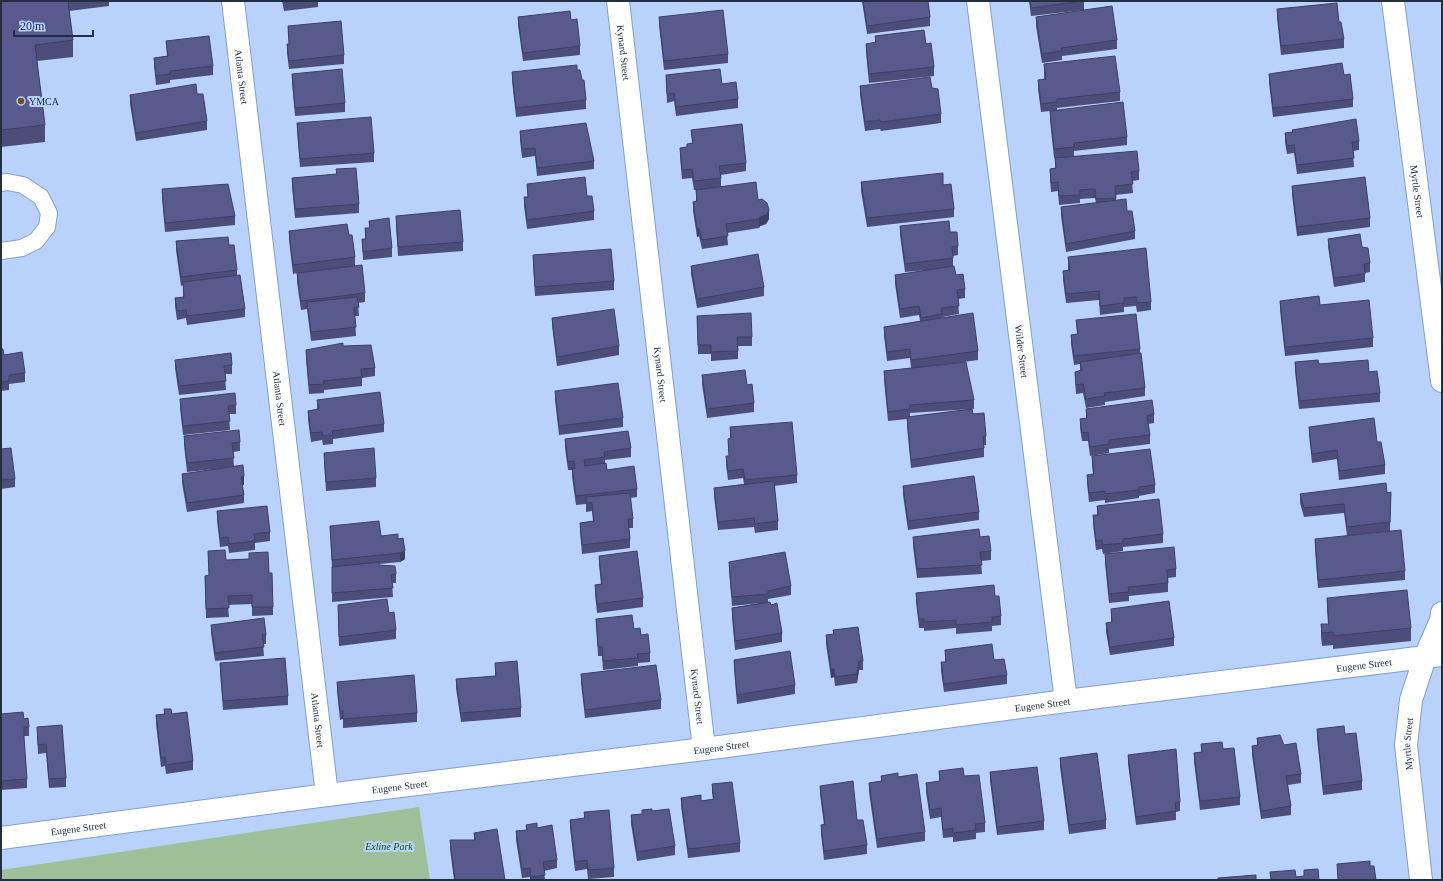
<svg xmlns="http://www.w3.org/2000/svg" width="1443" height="881" font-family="Georgia,serif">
	<rect width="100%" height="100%" fill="#b9d2fc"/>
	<path fill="#9ec098" d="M 419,807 L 430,880 L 1,880 L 1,870 Z"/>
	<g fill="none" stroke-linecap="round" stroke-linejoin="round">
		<defs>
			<path id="lane" d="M 1,183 L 7,182 L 23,185 L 41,197 L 49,213 L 47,227 L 36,241 L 22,248 L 1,251"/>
			<g id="street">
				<path id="s1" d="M 233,1 L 327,795"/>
				<path id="s2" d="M 618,1 L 704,749"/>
				<path id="s3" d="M 978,1 L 1066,701"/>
				<path id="s4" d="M 1393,1 L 1442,381"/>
				<path id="s5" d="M 1,838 L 327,795 L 704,749 L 1066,701 L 1442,655"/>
				<path id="s6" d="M 1421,880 L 1406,745 L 1411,700 L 1425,657 L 1441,620 L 1442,613"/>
			</g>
		</defs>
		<use href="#lane" stroke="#819ed0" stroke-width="18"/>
		<use href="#street" stroke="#819ed0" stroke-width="24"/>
		<use href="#lane" stroke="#fff" stroke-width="16"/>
		<use href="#street" stroke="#fff" stroke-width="22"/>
	</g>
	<path fill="#4c4d79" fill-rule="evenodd" d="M 1,1 L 109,1 L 109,6 L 69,11 L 73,40 L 73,57 L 37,61 L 45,125 L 45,142 L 1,147 Z
		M 282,1 L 318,1 L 318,7 L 284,11 Z
		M 862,1 L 928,1 L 930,17 L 930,26 L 867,34 Z
		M 1029,1 L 1084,1 L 1084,10 L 1031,16 Z
		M 1277,9 L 1339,22 L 1344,39 L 1344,48 L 1281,55 L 1277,18 Z
		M 518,17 L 580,46 L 580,55 L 523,61 L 518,25 Z
		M 659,17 L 728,54 L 728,63 L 664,70 L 659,25 Z
		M 1036,17 L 1117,40 L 1117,49 L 1062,56 L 1062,60 L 1042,63 L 1036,26 Z
		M 288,26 L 344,55 L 344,64 L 289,69 L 287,53 L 287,44 L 289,44 Z
		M 875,36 L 926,44 L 934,67 L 934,76 L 869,83 L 866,52 L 866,44 L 875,43 Z
		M 166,41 L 213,66 L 213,75 L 170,80 L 170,83 L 156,85 L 154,66 L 154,58 L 167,56 Z
		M 1044,64 L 1120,92 L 1120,101 L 1057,108 L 1057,110 L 1127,137 L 1127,145 L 1074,151 L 1074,156 L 1139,171 L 1139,180 L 1132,181 L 1133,193 L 1116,195 L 1116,200 L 1127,211 L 1135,231 L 1135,239 L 1066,252 L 1061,216 L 1061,207 L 1096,203 L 1095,198 L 1080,199 L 1080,203 L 1059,205 L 1058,191 L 1051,192 L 1050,178 L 1050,169 L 1055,168 L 1055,158 L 1054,158 L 1050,120 L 1050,111 L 1041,112 L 1038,89 L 1038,80 L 1044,79 Z
		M 577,70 L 582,80 L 586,100 L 586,109 L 516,117 L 512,81 L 512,72 Z
		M 292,74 L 345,103 L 345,112 L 295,116 L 292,82 Z
		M 1269,74 L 1344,75 L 1353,99 L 1353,107 L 1273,117 L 1269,83 Z
		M 666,75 L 722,84 L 738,99 L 738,108 L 676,116 L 674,101 L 667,103 Z
		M 860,86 L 941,114 L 941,123 L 881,131 L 880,129 L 865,131 L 860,95 Z
		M 197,94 L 207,121 L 207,130 L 136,141 L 130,104 L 130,95 Z
		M 297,123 L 374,153 L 374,162 L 300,167 L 297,131 Z
		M 691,130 L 746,163 L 746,171 L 721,175 L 721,186 L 758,200 L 769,219 L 766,224 L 760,226 L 759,228 L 727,233 L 728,245 L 702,249 L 699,236 L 697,237 L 693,211 L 693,202 L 696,201 L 696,190 L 694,190 L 692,178 L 682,179 L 680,157 L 680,148 L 687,148 L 687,144 L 692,143 Z
		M 1292,130 L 1359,141 L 1359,150 L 1353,151 L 1354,167 L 1297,174 L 1294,153 L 1287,154 L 1285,142 L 1285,133 L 1292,132 Z
		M 520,131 L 594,161 L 594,169 L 537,176 L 535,156 L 522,158 L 520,140 Z
		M 336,169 L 359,204 L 359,213 L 295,218 L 292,187 L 292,178 L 336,174 Z
		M 861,182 L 943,185 L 954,209 L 954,217 L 867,227 L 861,191 Z
		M 527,184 L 587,196 L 594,211 L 594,220 L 527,229 L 524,206 L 524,197 L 528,197 Z
		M 1292,186 L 1370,218 L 1370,227 L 1297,236 L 1292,195 Z
		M 162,189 L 235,216 L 235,225 L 165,232 L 162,198 Z
		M 396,216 L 463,242 L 463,251 L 398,256 L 396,224 Z
		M 369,221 L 392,248 L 392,257 L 363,260 L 362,239 L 365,239 L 365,228 L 369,228 Z
		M 900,226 L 950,232 L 958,246 L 958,255 L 953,256 L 953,266 L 956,275 L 965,289 L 965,298 L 958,299 L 959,314 L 942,317 L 942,318 L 978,351 L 978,360 L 934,366 L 974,400 L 974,409 L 972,409 L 973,414 L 986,436 L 986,445 L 984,445 L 984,457 L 911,468 L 907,426 L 907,419 L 888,421 L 884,380 L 884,371 L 911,368 L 910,358 L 887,361 L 884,336 L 884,327 L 920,321 L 919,315 L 900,318 L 895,284 L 895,275 L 927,270 L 905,272 L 900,235 ZM 972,409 L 910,417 L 910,413 Z
		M 289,231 L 349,235 L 355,257 L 355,266 L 315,271 L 365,293 L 365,302 L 358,303 L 359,316 L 355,316 L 356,336 L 311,341 L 307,309 L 301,310 L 297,282 L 297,273 L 293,274 L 289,240 Z
		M 1328,239 L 1370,263 L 1370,272 L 1365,273 L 1365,282 L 1334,287 L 1328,247 Z
		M 176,241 L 229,245 L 237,270 L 237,275 L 245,309 L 245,317 L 187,325 L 186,318 L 177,320 L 175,306 L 175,298 L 183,297 L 183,285 L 181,286 L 176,250 Z
		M 533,255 L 614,281 L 614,290 L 535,296 L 533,264 Z
		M 1068,257 L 1151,302 L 1151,310 L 1137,312 L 1136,306 L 1124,307 L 1124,312 L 1100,315 L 1099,300 L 1066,303 L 1063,280 L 1063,271 L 1068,270 Z
		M 691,266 L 764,287 L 764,296 L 697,308 L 691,274 Z
		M 1280,301 L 1320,305 L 1373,338 L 1373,347 L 1285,356 L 1280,310 Z
		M 697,316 L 752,337 L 752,346 L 738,346 L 738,359 L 711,361 L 711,354 L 698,354 Z
		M 552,318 L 619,346 L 619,355 L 557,366 L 552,326 Z
		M 1076,320 L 1140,349 L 1140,354 L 1145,388 L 1145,396 L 1105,402 L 1105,405 L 1086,408 L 1083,393 L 1076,394 L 1075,380 L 1075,372 L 1080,371 L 1080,364 L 1074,365 L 1071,344 L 1071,335 L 1077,334 Z
		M 343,346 L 375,368 L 375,376 L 362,378 L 362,386 L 324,390 L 324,393 L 309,394 L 306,359 L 306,350 Z
		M 1,349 L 4,355 L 25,373 L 25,382 L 9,384 L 9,390 L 1,391 Z
		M 175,360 L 232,365 L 232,374 L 225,374 L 226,390 L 179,395 L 175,368 Z
		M 1295,362 L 1319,364 L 1380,393 L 1380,402 L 1299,409 L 1295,371 Z
		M 702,375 L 747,385 L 754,403 L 754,412 L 707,418 L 702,384 Z
		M 555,391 L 623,418 L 623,427 L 559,435 L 555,400 Z
		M 180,399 L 236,405 L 236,414 L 229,414 L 230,430 L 183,435 L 180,408 Z
		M 317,400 L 384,424 L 384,432 L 333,439 L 333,444 L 323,445 L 322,440 L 311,442 L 308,420 L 308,411 L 317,409 Z
		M 1086,409 L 1154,414 L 1154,423 L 1148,424 L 1150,435 L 1150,444 L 1109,449 L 1109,453 L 1090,456 L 1088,441 L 1082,441 L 1080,428 L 1080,419 L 1086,418 Z
		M 730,427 L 797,475 L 797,483 L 774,486 L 778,521 L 778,530 L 755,533 L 754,527 L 718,530 L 714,496 L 714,488 L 744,484 L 743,478 L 728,480 L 726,465 L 726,456 L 729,456 L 728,439 L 730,439 Z
		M 1309,427 L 1385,465 L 1385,474 L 1339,480 L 1337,459 L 1312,463 L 1309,435 Z
		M 184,436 L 240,442 L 240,451 L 233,452 L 234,467 L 244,485 L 242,485 L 244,495 L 244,503 L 187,512 L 182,483 L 182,474 L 224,468 L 187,472 L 184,445 Z
		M 565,439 L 631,448 L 631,457 L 605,460 L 605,463 L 607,470 L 637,489 L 637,497 L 630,498 L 633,519 L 633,528 L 629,528 L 630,539 L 630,548 L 582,554 L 580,531 L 580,523 L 593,521 L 592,511 L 586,512 L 586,504 L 576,505 L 572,477 L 572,470 L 568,470 L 565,448 Z
		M 1,449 L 15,479 L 15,487 L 1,489 Z
		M 324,453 L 376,478 L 376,487 L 326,491 L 324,461 Z
		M 1092,456 L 1155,485 L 1155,493 L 1139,496 L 1139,498 L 1105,503 L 1105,500 L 1089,502 L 1087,483 L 1087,475 L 1093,474 L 1092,465 Z
		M 903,486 L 979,512 L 979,520 L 908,530 L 903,495 Z
		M 1391,492 L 1390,531 L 1347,536 L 1344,513 L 1304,517 L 1300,503 L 1300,494 Z
		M 1097,506 L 1163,534 L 1163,543 L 1123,547 L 1123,551 L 1103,554 L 1102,549 L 1096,550 L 1093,524 L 1093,515 L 1097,515 Z
		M 217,511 L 270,532 L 270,541 L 255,543 L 255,550 L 229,553 L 228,546 L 220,547 L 217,520 Z
		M 330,526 L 398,539 L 405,559 L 400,562 L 379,564 L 379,565 L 396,574 L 396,583 L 392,583 L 393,597 L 332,602 L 332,569 Z
		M 913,537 L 980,537 L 991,551 L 991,560 L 981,561 L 982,574 L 917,578 L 913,546 Z
		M 1315,539 L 1405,571 L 1405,580 L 1318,588 L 1315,548 Z
		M 208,551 L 226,560 L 249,559 L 249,553 L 269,573 L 273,607 L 273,615 L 252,616 L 252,604 L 228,605 L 229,617 L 206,618 L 205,576 L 209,575 Z
		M 1105,554 L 1176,569 L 1176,577 L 1168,578 L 1168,592 L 1129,596 L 1129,601 L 1109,603 L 1105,563 Z
		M 599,556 L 643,598 L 643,607 L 597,613 L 595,594 L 595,585 L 601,584 L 599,565 Z
		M 729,562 L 791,586 L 791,595 L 768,599 L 768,602 L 771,605 L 782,633 L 782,642 L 735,650 L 732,617 L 732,608 L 761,603 L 732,606 L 729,571 Z
		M 916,593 L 995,596 L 1001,616 L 1001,625 L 992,626 L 992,631 L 956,634 L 956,628 L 924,631 L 924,628 L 919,628 L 916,602 Z
		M 1327,598 L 1411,628 L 1411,641 L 1333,649 L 1333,645 L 1322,646 L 1321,637 L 1321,624 L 1328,624 L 1327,610 Z
		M 1111,609 L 1174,638 L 1174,646 L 1110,655 L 1106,632 L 1106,623 L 1111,622 Z
		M 338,613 L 389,613 L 396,630 L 396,639 L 339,646 Z
		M 596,619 L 634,629 L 641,635 L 650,653 L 650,662 L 638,663 L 638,666 L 603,670 L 602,656 L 598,656 Z
		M 211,625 L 266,635 L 266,644 L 263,644 L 264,656 L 215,661 L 211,633 Z
		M 833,630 L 863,661 L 863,670 L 859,670 L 857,683 L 835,686 L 834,677 L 831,678 L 826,644 L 826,635 L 833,634 Z
		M 945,650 L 994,660 L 1007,675 L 1007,684 L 944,692 L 941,671 L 941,662 L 945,662 Z
		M 734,660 L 795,685 L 795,694 L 737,704 L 734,669 Z
		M 220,663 L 288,696 L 288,705 L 223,710 L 220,672 Z
		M 495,663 L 521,708 L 521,717 L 461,722 L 456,688 L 456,679 L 495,676 Z
		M 581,674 L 661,700 L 661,709 L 585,718 L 581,683 Z
		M 337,682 L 417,713 L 417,722 L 343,728 L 343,719 L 340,720 L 337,691 Z
		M 164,709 L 172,714 L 193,761 L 193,770 L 166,774 L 165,766 L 161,767 L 156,724 L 156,715 L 164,714 Z
		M 1,714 L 24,719 L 29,727 L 29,736 L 24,736 L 24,740 L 27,779 L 27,788 L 1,790 Z
		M 37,727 L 66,778 L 66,787 L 49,788 L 46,753 L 38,754 Z
		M 1317,729 L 1345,734 L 1362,781 L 1362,790 L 1323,795 L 1317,738 Z
		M 1257,738 L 1284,745 L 1301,774 L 1301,783 L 1288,785 L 1291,806 L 1291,815 L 1261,819 L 1252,755 L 1252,746 L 1257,745 Z
		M 1201,744 L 1223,749 L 1240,797 L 1240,805 L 1200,810 L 1194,762 L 1194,753 L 1201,752 Z
		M 1128,755 L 1180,802 L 1180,811 L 1176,812 L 1176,820 L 1136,825 L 1128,764 Z
		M 1060,758 L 1106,820 L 1106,829 L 1069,834 L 1060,767 Z
		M 939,771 L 964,776 L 985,823 L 985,832 L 976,833 L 976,839 L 953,842 L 953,837 L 943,838 L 941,817 L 930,819 L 926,792 L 926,783 L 939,782 Z
		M 990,772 L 1044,821 L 1044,830 L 997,835 L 990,781 Z
		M 881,776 L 925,832 L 925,841 L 877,848 L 869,792 L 869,783 L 881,781 Z
		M 712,784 L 740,843 L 740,852 L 688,858 L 681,806 L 681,798 L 701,801 L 713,799 L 712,793 Z
		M 820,786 L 857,820 L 867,845 L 867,854 L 824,860 L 821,834 L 821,825 L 824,825 L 820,794 Z
		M 642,810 L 675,846 L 675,855 L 637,861 L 631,824 L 631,815 L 642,814 Z
		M 584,812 L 614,868 L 614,877 L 588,879 L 587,869 L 575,871 L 570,828 L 570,820 L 584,818 Z
		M 526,825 L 537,828 L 557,860 L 557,868 L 544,871 L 545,880 L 530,880 L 530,877 L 522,878 L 516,840 L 516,831 L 526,830 Z
		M 474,833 L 505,880 L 454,880 L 450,849 L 450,840 L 474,840 Z"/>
	<path fill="#3e3f63" d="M 769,210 L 769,219 L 766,224 L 760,226 L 759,228 L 759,219 L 760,217 Z
		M 697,228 L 699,228 L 699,236 L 697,237 Z
		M 244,476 L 244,485 L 241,485 L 241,477 Z
		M 405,551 L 405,559 L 400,562 L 400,553 Z
		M 859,661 L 859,670 L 857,683 L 857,674 Z
		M 831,669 L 834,669 L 834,677 L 831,678 Z"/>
	<path fill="#585a8d" stroke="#3e3f63" d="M 1,1 L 68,1 L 73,40 L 35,45 L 45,125 L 1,130 Z
		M 283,1 L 294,1 L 284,2 Z
		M 863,1 L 928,1 L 930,17 L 867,26 Z
		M 1030,1 L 1084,1 L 1031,8 Z
		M 1337,3 L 1339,22 L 1341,22 L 1344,39 L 1281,46 L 1277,9 Z
		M 1112,6 L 1117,40 L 1061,48 L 1062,51 L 1042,54 L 1036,17 Z
		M 723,10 L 728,54 L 664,61 L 659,17 Z
		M 570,11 L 571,20 L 577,19 L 580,46 L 523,53 L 518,17 Z
		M 341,21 L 344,55 L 289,61 L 287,44 L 289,44 L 288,26 Z
		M 924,30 L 926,44 L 931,43 L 934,67 L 869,74 L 866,44 L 876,42 L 875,36 Z
		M 209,36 L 213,66 L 170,71 L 170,74 L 156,76 L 154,58 L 168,56 L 166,41 Z
		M 1115,56 L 1120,92 L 1057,99 L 1057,102 L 1041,104 L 1038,80 L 1046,79 L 1044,64 Z
		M 1342,63 L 1344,75 L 1350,74 L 1353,99 L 1273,108 L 1269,74 Z
		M 577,65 L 577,70 L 580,70 L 582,80 L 584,80 L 586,100 L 516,108 L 512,72 Z
		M 342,69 L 345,103 L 295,108 L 292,74 Z
		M 720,69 L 722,84 L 736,82 L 738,99 L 676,107 L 674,93 L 667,94 L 666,75 Z
		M 930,77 L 932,88 L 938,89 L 941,114 L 881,122 L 880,120 L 865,122 L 860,86 Z
		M 196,84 L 197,94 L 203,94 L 207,121 L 136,133 L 130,95 Z
		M 1123,102 L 1127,137 L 1074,143 L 1074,147 L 1054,149 L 1050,111 Z
		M 371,117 L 374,153 L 300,159 L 297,123 Z
		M 1356,119 L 1359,141 L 1352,142 L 1354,158 L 1297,165 L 1294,145 L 1287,146 L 1285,133 L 1293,132 L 1292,130 Z
		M 586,123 L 594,161 L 537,168 L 535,148 L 522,149 L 520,131 Z
		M 742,124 L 746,163 L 719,166 L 721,178 L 694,181 L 692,169 L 682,170 L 680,148 L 687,147 L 687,144 L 693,143 L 691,130 Z
		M 1137,151 L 1139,171 L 1131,172 L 1133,184 L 1115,186 L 1116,198 L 1096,199 L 1095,189 L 1080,190 L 1080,195 L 1059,196 L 1058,182 L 1051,183 L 1050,169 L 1056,168 L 1055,158 Z
		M 356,168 L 359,204 L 295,209 L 292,178 L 337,174 L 336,169 Z
		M 943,173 L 943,185 L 951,184 L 954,209 L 867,218 L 861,182 Z
		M 585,177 L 587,196 L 592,196 L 594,211 L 527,220 L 524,197 L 528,197 L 527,184 Z
		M 1365,177 L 1370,218 L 1297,227 L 1292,186 Z
		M 756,182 L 758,200 L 762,199 L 767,203 L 769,210 L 766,215 L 760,217 L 759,219 L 726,224 L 728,236 L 702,240 L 699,228 L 697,228 L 693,202 L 697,201 L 696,190 Z
		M 228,184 L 235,216 L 165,223 L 162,189 Z
		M 1126,199 L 1127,211 L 1132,211 L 1135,231 L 1066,244 L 1061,207 Z
		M 460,210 L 463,242 L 398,247 L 396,216 Z
		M 389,218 L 392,248 L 363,252 L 362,239 L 366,239 L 365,228 L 370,228 L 369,221 Z
		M 949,221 L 950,232 L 957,232 L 958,246 L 952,247 L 953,258 L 905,264 L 900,226 Z
		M 347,224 L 349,235 L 352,235 L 355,257 L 293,265 L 289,231 Z
		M 1360,234 L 1362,247 L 1368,248 L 1370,263 L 1364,264 L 1365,274 L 1334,278 L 1328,239 Z
		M 228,237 L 229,245 L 234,245 L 237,270 L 181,277 L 176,241 Z
		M 1146,248 L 1151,302 L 1137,303 L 1136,297 L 1124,298 L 1124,303 L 1100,306 L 1099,291 L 1066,294 L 1063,271 L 1070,270 L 1068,257 Z
		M 611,249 L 614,281 L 535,287 L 533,255 Z
		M 758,254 L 764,287 L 697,299 L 691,266 Z
		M 362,265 L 365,293 L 301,301 L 297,273 Z
		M 954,266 L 956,275 L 963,274 L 965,289 L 957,290 L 959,306 L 941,308 L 942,314 L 921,318 L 919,306 L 900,309 L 895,275 Z
		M 240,275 L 245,309 L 187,316 L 186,310 L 177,311 L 175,298 L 184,297 L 183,282 Z
		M 1319,296 L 1320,305 L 1369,300 L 1373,338 L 1285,347 L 1280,301 Z
		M 357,297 L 359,307 L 354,308 L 356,327 L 311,332 L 307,302 Z
		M 614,309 L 619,346 L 557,357 L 552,318 Z
		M 751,313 L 752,337 L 737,337 L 738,351 L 711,352 L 711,345 L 698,345 L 697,316 Z
		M 973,313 L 978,351 L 911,360 L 910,349 L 887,352 L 884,327 Z
		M 1136,314 L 1140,349 L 1074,356 L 1071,335 L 1078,334 L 1076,320 Z
		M 343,343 L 343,346 L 371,345 L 375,368 L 361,369 L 362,377 L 323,381 L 324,384 L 309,385 L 306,350 Z
		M 1,349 L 3,349 L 4,355 L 22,352 L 25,373 L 9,375 L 9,381 L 1,382 Z
		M 231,353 L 232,365 L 224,366 L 226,381 L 179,386 L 175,360 Z
		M 1141,353 L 1145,388 L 1104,393 L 1105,396 L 1086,399 L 1083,384 L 1076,385 L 1075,372 L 1082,370 L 1080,362 Z
		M 1318,360 L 1319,364 L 1368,360 L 1369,372 L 1377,371 L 1380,393 L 1299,401 L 1295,362 Z
		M 966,362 L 974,400 L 910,405 L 910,409 L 888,412 L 884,371 Z
		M 745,370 L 747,385 L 752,384 L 754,403 L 707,409 L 702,375 Z
		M 618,383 L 623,418 L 559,426 L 555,391 Z
		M 380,392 L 384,424 L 332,431 L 333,435 L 323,436 L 322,432 L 311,433 L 308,411 L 319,409 L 317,400 Z
		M 235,393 L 236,405 L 228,406 L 230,421 L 183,426 L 180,399 Z
		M 1152,400 L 1154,414 L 1147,416 L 1150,435 L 1109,440 L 1109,444 L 1090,447 L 1088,432 L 1082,433 L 1080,419 L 1087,418 L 1086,409 Z
		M 972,409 L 973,414 L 984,413 L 986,436 L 983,437 L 984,448 L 911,460 L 907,417 Z
		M 1374,418 L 1377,442 L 1381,442 L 1385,465 L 1339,471 L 1337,450 L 1312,454 L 1309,427 Z
		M 792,422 L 797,475 L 745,480 L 743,469 L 728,471 L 726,456 L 729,456 L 728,439 L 731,438 L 730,427 Z
		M 239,430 L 240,442 L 232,443 L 234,458 L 187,463 L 184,436 Z
		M 628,431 L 631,448 L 604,452 L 605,457 L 584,460 L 585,466 L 606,463 L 607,470 L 634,466 L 637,489 L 576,496 L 572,468 L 575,468 L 574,461 L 568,462 L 565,439 Z
		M 11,448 L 15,479 L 1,480 L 1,449 Z
		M 374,448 L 376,478 L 326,482 L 324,453 Z
		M 1150,449 L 1155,485 L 1139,487 L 1139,490 L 1105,494 L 1105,491 L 1089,493 L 1087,475 L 1094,474 L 1092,456 Z
		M 243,465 L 244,476 L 241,477 L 244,495 L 187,503 L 182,474 Z
		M 974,476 L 979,512 L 908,521 L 903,486 Z
		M 774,481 L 778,521 L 755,524 L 754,518 L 718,522 L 714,488 Z
		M 1386,483 L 1387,493 L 1391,492 L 1390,522 L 1347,527 L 1344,504 L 1304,508 L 1300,494 Z
		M 630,493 L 633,519 L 628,519 L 630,539 L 582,545 L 580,523 L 594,521 L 592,503 L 586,503 L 586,497 Z
		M 1159,499 L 1163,534 L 1123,539 L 1123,543 L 1103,545 L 1102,540 L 1096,541 L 1093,515 L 1099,515 L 1097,506 Z
		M 267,506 L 270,532 L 254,534 L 255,541 L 229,544 L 228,537 L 220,538 L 217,511 Z
		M 379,521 L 381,536 L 398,534 L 398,539 L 403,538 L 405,551 L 400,553 L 332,560 L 330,526 Z
		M 979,529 L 980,537 L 989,536 L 991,551 L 980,552 L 982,565 L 917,569 L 913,537 Z
		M 1401,530 L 1405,571 L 1318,580 L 1315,539 Z
		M 1174,547 L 1176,569 L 1167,570 L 1168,583 L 1128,587 L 1129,592 L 1109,594 L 1105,554 Z
		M 225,550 L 226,560 L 249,559 L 249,553 L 268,552 L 269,573 L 272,573 L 273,607 L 252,607 L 252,595 L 228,596 L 229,608 L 206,609 L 205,576 L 209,575 L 208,551 Z
		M 637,551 L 643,598 L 597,604 L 595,585 L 602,584 L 599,556 Z
		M 785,552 L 791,586 L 768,591 L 768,594 L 732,597 L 729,562 Z
		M 379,562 L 379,565 L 395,566 L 396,574 L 391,575 L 393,588 L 332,593 L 332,567 Z
		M 994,585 L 995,596 L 999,596 L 1001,616 L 992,617 L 992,622 L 956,625 L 956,620 L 924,622 L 924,619 L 919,619 L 916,593 Z
		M 1407,590 L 1411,628 L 1333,636 L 1333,632 L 1322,633 L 1321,624 L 1329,624 L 1327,598 Z
		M 387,599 L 389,613 L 394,612 L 396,630 L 339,637 L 338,605 Z
		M 1169,601 L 1174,638 L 1110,647 L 1106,623 L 1112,622 L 1111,609 Z
		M 770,602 L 771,605 L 777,603 L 782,633 L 735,641 L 732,608 Z
		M 632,615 L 634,629 L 640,628 L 641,635 L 648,634 L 650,653 L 637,654 L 638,658 L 603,661 L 602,647 L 598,647 L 596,619 Z
		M 264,618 L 266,635 L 262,635 L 264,647 L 215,653 L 211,625 Z
		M 858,627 L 863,661 L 859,661 L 857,674 L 835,677 L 834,669 L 831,669 L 826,635 L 834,634 L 833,630 Z
		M 992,644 L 994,660 L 1004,659 L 1007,675 L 944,684 L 941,662 L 946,662 L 945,650 Z
		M 790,651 L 795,685 L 737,695 L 734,660 Z
		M 285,658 L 288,696 L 223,701 L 220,663 Z
		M 517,661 L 521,708 L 461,713 L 456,679 L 496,676 L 495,663 Z
		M 656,665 L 661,700 L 585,710 L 581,674 Z
		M 414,675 L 417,713 L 343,719 L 343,711 L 340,711 L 337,682 Z
		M 164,709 L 171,709 L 172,714 L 187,712 L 193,761 L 166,765 L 165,757 L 161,758 L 156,715 L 165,714 Z
		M 23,712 L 24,719 L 28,718 L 29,727 L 24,727 L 24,737 L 27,779 L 1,781 L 1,714 Z
		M 62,725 L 66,778 L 49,779 L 46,744 L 38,745 L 37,727 Z
		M 1344,726 L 1345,734 L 1356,733 L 1362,781 L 1323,786 L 1317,729 Z
		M 1280,735 L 1284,745 L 1296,743 L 1301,774 L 1286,776 L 1291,806 L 1261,811 L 1252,746 L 1258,745 L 1257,738 Z
		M 1222,742 L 1223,749 L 1234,748 L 1240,797 L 1200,801 L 1194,753 L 1202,752 L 1201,744 Z
		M 1176,749 L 1180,802 L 1175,803 L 1176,811 L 1136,817 L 1128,755 Z
		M 1097,753 L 1106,820 L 1069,825 L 1060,758 Z
		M 1037,767 L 1044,821 L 997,827 L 990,772 Z
		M 963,768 L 964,776 L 979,775 L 985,823 L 975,824 L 976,830 L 953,833 L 953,828 L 943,830 L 941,808 L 930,810 L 926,783 L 940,781 L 939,771 Z
		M 898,773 L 898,777 L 917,774 L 925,832 L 877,839 L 869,783 L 882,781 L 881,776 Z
		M 853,781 L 857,820 L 863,820 L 867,845 L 824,851 L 821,825 L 825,824 L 820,786 Z
		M 732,782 L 740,843 L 688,849 L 681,798 L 701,795 L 701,801 L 714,799 L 712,784 Z
		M 652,809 L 652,811 L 669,809 L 675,846 L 637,852 L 631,815 L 642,814 L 642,810 Z
		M 609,810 L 614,868 L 588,870 L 587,860 L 575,862 L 570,820 L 585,818 L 584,812 Z
		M 537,823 L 537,828 L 552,825 L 557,860 L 543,862 L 545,875 L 531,877 L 530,868 L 522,869 L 516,831 L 527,830 L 526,825 Z
		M 497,829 L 505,880 L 455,880 L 450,840 L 475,840 L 474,833 Z
		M 1370,861 L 1370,866 L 1374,866 L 1376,880 L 1338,880 L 1337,864 Z
		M 1318,869 L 1319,880 L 1271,880 L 1270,872 L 1295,870 L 1296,877 L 1304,876 L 1304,870 Z
		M 1256,875 L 1256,880 L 1218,880 L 1218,878 Z"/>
	<circle fill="#6b5223" stroke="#b9d2fc" stroke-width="1.5" cx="21" cy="101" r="4"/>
	<g text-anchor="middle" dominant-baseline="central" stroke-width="4" stroke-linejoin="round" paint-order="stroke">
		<g font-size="10" fill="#222e42" stroke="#b9d2fc">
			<text stroke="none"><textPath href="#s2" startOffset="52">Kynard Street</textPath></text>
			<text stroke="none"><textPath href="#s1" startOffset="76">Atlanta Street</textPath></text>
			<text stroke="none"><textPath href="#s4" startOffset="192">Myrtle Street</textPath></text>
			<text stroke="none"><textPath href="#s3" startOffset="353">Wilder Street</textPath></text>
			<text stroke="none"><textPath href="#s2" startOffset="376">Kynard Street</textPath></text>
			<text stroke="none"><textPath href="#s1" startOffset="400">Atlanta Street</textPath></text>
			<text stroke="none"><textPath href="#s5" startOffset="1374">Eugene Street</textPath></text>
			<text stroke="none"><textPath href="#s2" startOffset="700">Kynard Street</textPath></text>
			<text stroke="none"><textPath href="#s5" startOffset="1050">Eugene Street</textPath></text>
			<text stroke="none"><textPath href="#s1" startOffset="724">Atlanta Street</textPath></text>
			<text stroke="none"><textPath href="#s6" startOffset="137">Myrtle Street</textPath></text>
			<text stroke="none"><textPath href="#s5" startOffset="726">Eugene Street</textPath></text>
			<text stroke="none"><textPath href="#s5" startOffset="402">Eugene Street</textPath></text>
			<text stroke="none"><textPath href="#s5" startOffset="78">Eugene Street</textPath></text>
		</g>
		<g font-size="10" fill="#222e42" stroke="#b9d2fc" text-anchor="start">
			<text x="29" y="101">YMCA</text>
		</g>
		<g font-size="10" font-style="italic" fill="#0d5500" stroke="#b9d2fc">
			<text x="389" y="846">Exline Park</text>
		</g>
	</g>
	<rect width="1443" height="881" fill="none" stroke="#222e42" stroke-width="4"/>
	<path d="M14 30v6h79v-6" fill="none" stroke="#222e42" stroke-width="2"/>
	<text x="20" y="30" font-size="12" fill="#222e42" stroke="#b9d2fc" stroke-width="3" paint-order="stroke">20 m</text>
</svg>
